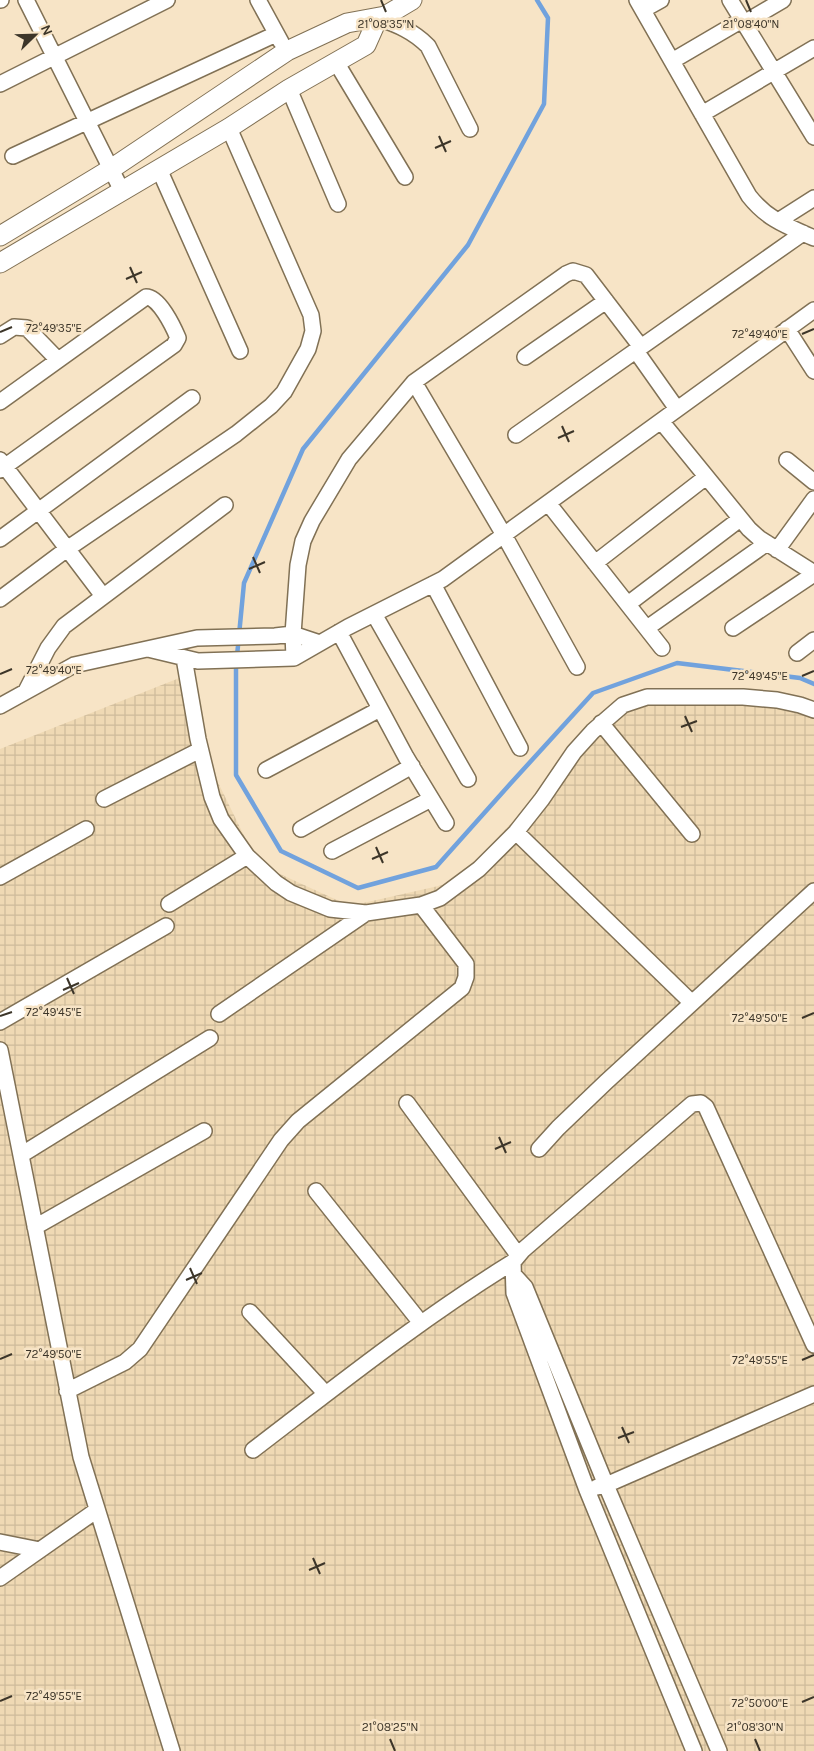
<svg xmlns="http://www.w3.org/2000/svg" width="814" height="1751" font-family="Karla,sans-serif">
	<defs>
		<pattern id="industrial-grid" width="8" height="8" patternUnits="userSpaceOnUse" patternTransform="scale(1.25)"><rect width="8" height="8" fill="#efd9b4"/><path d="M0 4h8M4 0v8" fill="none" stroke="#cebb9b"/></pattern>
	</defs>
	<rect width="100%" height="100%" fill="#f7e4c6"/>
	<path fill="url(#industrial-grid)" d="M 192,673 L 206,758 L 258,864 L 350,906 L 456,882 L 615,713 L 683,689 L 801,707 L 814,712 L 814,1751 L 0,1751 L 0,749 Z"/>
	<g fill="none" stroke-linecap="round" stroke-linejoin="round">
		<path stroke="#71a2dd" stroke-width="4.5" d="M 237,656 L 244,583 L 303,449 L 468,245 L 544,104 L 548,18 L 537,0
			M 236,664 L 236,775 L 281,851 L 358,888 L 436,867 L 511,783 L 593,693 L 677,663 L 800,678 L 814,684"/>
		<defs>
			<path id="minor" d="M 0,0 L 1,0
				M 26,0 L 122,191
				M 258,0 L 281,42
				M 637,0 L 749,196 C 768,220 787,226 814,238
				M 730,0 L 814,137
				M 643,10 L 661,0
				M 378,18 C 398,25 413,31 428,46 L 470,129
				M 744,23 L 783,0
				M 672,61 L 742,20
				M 336,62 L 405,177
				M 0,84 L 167,0
				M 289,89 L 338,204
				M 702,114 L 814,48
				M 13,156 L 276,34
				M 159,169 L 240,351
				M 778,221 L 814,198
				M 787,329 L 814,371
				M 0,336 L 14,327 L 27,328 L 58,360
				M 636,351 L 677,409
				M 525,357 L 606,301
				M 414,382 L 504,535 L 577,667
				M 0,402 L 146,297 C 159,297 173,326 178,338 L 174,345 L 0,470
				M 661,421 L 749,529 L 759,538 L 814,573
				M 516,435 L 803,233
				M 0,460 L 103,596
				M 787,460 L 814,482
				M 548,503 L 662,648
				M 0,539 L 192,398
				M 777,550 L 814,499
				M 595,563 L 706,477
				M 433,584 L 520,748
				M 0,599 L 67,549 L 236,434 L 271,406 L 284,392 L 308,349 L 313,331 L 311,315 L 229,128
				M 628,604 L 740,519
				M 374,614 L 468,779
				M 647,628 L 767,543
				M 733,628 L 814,574
				M 339,632 L 406,757 L 446,823
				M 148,649 L 198,661 L 294,658 L 348,627 L 443,579 L 814,310
				M 797,653 L 814,640
				M 184,658 L 198,739 L 212,797 L 221,819 L 247,856 L 276,883 L 291,893 L 330,909 L 366,913 L 421,905 L 440,898 L 479,869 L 516,832 L 542,799 L 574,752 L 593,731 L 623,705 L 647,697 L 743,697 L 777,700 L 800,705 L 814,710
				M 294,658 L 293,634 L 298,565 L 303,541 L 312,521 L 349,459 L 414,382 L 566,274 L 573,271 L 586,275 L 641,347
				M 26,691 L 48,648 L 64,626 L 225,505
				M 0,706 L 74,665 L 197,638 L 275,636 L 293,634 L 320,643
				M 601,723 L 692,834
				M 266,770 L 380,709
				M 104,799 L 200,750
				M 301,829 L 412,766
				M 516,832 L 692,1003
				M 332,851 L 431,799
				M 0,877 L 86,829
				M 169,904 L 247,856
				M 219,1014 L 366,913
				M 0,1022 L 166,926
				M 0,1050 L 81,1457 L 172,1751
				M 407,1103 L 518,1255
				M 539,1149 L 558,1128 L 606,1082 L 814,891
				M 21,1155 L 210,1038
				M 316,1191 L 421,1323
				M 35,1227 L 204,1131
				M 513,1274 L 525,1287 L 606,1485 L 719,1751
				M 250,1312 L 326,1394
				M 67,1391 L 125,1362 L 140,1349 L 281,1140 L 298,1121 L 462,988 L 466,977 L 466,964 L 421,905
				M 253,1450 C 338,1385 422,1318 513,1262
				M 597,1487 L 606,1485 L 814,1394
				M 0,1542 L 40,1550
				M 0,1578 L 97,1510
				M 694,1751 L 587,1490 L 514,1293 L 513,1262 L 523,1250 L 692,1104 L 701,1103 L 706,1107 L 814,1345"/>
			<path id="major" d="M 0,236 L 111,169 L 287,51 L 347,23 L 385,16 L 412,0
				M 0,263 L 229,128 L 289,89 L 366,45 L 378,18"/>
		</defs>
		<use href="#minor" stroke="#817155" stroke-width="18"/>
		<use href="#major" stroke="#817155" stroke-width="21"/>
		<use href="#minor" stroke="#fff" stroke-width="15"/>
		<use href="#major" stroke="#fff" stroke-width="19"/>
	</g>
	<path fill="none" stroke="#3c3529" stroke-width="2" d="M 381,0 L 386,12M 746,0 L 751,12M 439,136 L 446,152M 435,148 L 451,141M 130,267 L 137,283M 126,279 L 142,272M 0,332 L 12,327M 802,334 L 814,329M 562,426 L 569,442M 558,438 L 574,431M 253,557 L 260,573M 249,569 L 265,562M 0,674 L 12,669M 802,676 L 814,671M 685,716 L 692,732M 681,727 L 697,721M 376,847 L 383,863M 372,859 L 388,852M 67,978 L 74,994M 63,990 L 79,983M 0,1016 L 12,1012M 802,1018 L 814,1013M 499,1137 L 506,1153M 495,1149 L 511,1142M 190,1268 L 197,1284M 186,1280 L 202,1273M 0,1359 L 12,1354M 802,1360 L 814,1355M 622,1427 L 629,1443M 618,1438 L 634,1432M 313,1558 L 320,1574M 309,1570 L 325,1563M 0,1701 L 12,1696M 802,1702 L 814,1697M 390,1739 L 395,1751M 755,1739 L 760,1751"/>
	<g font-size="12" text-anchor="middle" fill="#3c3529" stroke="#f7e4c6" stroke-width="5" stroke-linejoin="round" paint-order="stroke">
		<text x="386" y="28">21°08'35"N</text>
		<text x="751" y="28">21°08'40"N</text>
		<text x="54" y="332">72°49'35"E</text>
		<text x="760" y="338">72°49'40"E</text>
		<text x="54" y="674">72°49'40"E</text>
		<text x="760" y="680">72°49'45"E</text>
		<text x="54" y="1016">72°49'45"E</text>
		<text x="760" y="1022">72°49'50"E</text>
		<text x="54" y="1358">72°49'50"E</text>
		<text x="760" y="1364">72°49'55"E</text>
		<text x="54" y="1700">72°49'55"E</text>
		<text x="760" y="1707">72°50'00"E</text>
		<text x="390" y="1731">21°08'25"N</text>
		<text x="755" y="1731">21°08'30"N</text>
	</g>
	<g transform="translate(35 35) rotate(67)" stroke="#f7e4c6" stroke-width="4" paint-order="stroke">
	<path d="M0-4L9 19L0 12L-9 19Z" fill="#3c3529"/>
	<text y="-8" font-size="14" font-weight="bold" text-anchor="middle" fill="#3c3529">N</text>
	</g>
</svg>
